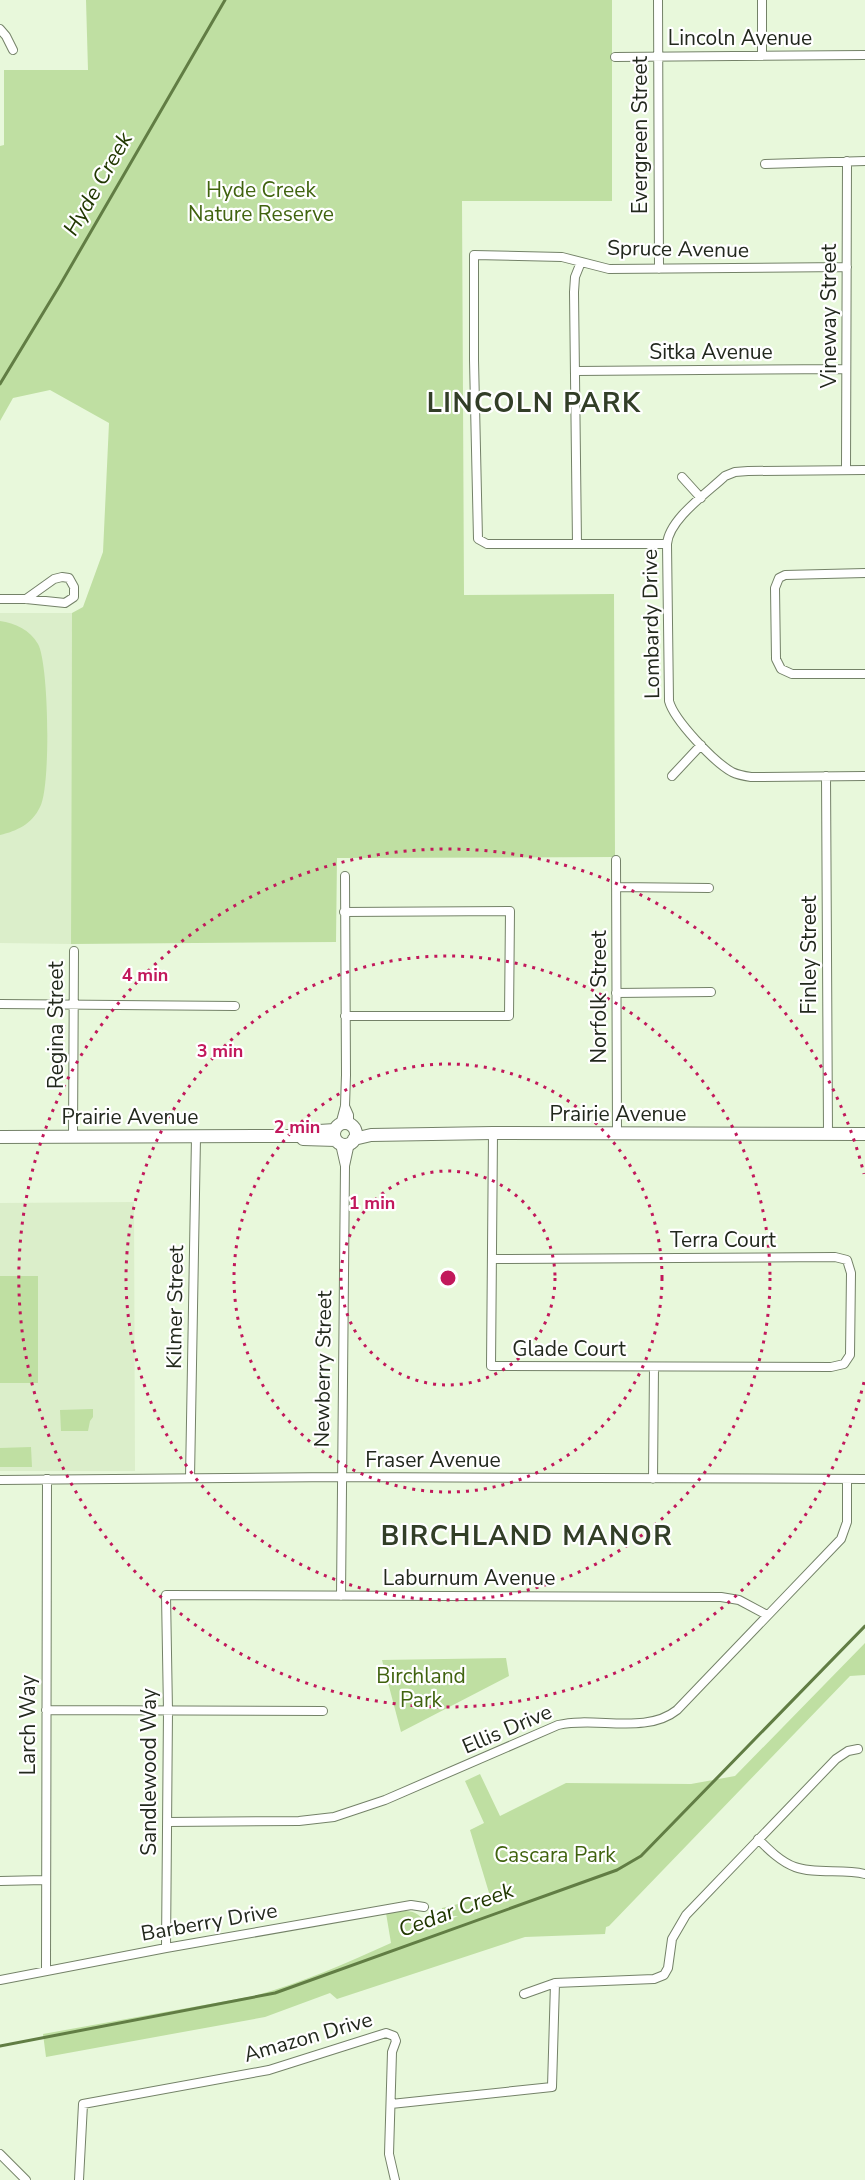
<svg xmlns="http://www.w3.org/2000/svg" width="865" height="2180" font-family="'Nunito Sans',sans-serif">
	<rect width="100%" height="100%" fill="#e8f8db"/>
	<path fill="#dbeeca" d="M 0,613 L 72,613 L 71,944 L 0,943 Z
		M 134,1202 L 135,1471 L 0,1471 L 0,1203 Z"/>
	<path fill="#bfdfa2" d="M 86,0 L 612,0 L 612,201 L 462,201 L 464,595 L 614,594 L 615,857 L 337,858 L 336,942 L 71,944 L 72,613 L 83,607 L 103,552 L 109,423 L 50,390 L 13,398 L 0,421 L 0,146 L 4,145 L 4,70 L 88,70 Z
		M 0,621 C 15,623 30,630 38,644 C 49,663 51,788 40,807 C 32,824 17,831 0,835 Z
		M 0,1276 L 38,1276 L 38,1383 L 0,1383 Z
		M 93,1409 L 93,1417 L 90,1421 L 88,1431 L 61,1431 L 60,1410 Z
		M 31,1447 L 32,1467 L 0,1467 L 0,1448 Z
		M 865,1643 L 865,1675 L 850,1676 L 609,1926 L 606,1927 L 605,1934 L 525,1937 L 337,1999 L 330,1993 L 265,2017 L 46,2057 L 43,2034 L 254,1996 C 302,1983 346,1963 391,1943 L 386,1913 C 408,1910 418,1907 429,1929 L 458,1916 L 441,1916 L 442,1908 L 490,1896 L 470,1830 L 484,1823 L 465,1781 L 480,1774 L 500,1816 L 566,1783 L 691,1784 L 735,1776 Z
		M 506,1658 L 509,1676 L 401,1732 L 382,1660 Z"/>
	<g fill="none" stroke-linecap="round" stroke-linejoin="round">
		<path stroke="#617d44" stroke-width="3" d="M 0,384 L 60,285 L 225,0
			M 0,2046 L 275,1993 L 617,1870 L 641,1856 L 865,1626"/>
		<defs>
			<path id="street" d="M 658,0 L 659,269
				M 762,0 L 762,56
				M 0,29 L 6,36 L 13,50
				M 615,57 L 865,55
				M 765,164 L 865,161
				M 576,371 L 846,369
				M 846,470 L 847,161
				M 865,470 L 748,471 L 735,472 L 725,476 C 707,493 669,519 667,544 L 669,701 C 674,720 714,762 732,772 C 738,775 744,776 751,777 L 865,776
				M 682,477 L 701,498
				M 577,544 L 574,292 L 575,277 L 581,262
				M 667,544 L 487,544 L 478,539 L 474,360 L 474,255 L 562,257 L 609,269 L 847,267
				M 865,573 L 785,575 L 779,578 L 775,588 L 776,659 L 781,669 L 792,674 L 865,674
				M 0,599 L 26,599 L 65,603 L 74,597 L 74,587 L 69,578 L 62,577 L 54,579 L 26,599
				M 672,776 L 701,745
				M 826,776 L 828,1133
				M 616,860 L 617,1133
				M 616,887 L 709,888
				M 344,912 L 510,911 L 509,1016 L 345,1016
				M 616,993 L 711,992
				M 0,1004 L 235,1006
				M 345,1106 L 349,1115 L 349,1124
				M 340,1125 L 345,1106 L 346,1075 L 345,876
				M 73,1136 L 74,951
				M 340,1144 L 345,1166
				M 493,1259 L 835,1257 L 847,1260 L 851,1273 L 850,1355 L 844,1364 L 831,1367 L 491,1366 L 493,1133
				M 190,1478 L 196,1137
				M 653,1479 L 654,1367
				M 0,1480 L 341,1477 L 865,1479
				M 341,1596 L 345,1166 L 350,1143
				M 46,1710 L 323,1711
				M 168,1822 L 299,1821 L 334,1817 L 385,1800 L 558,1725 C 595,1716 646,1735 677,1710 L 841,1539 L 847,1522 L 847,1479
				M 758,1839 C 769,1850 781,1862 795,1867 C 813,1874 844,1869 865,1874
				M 0,1881 L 45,1880
				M 166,1948 L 168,1711 L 166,1595 L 721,1597 L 739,1600 L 767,1615
				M 46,1971 L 47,1479
				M 0,1980 L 166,1948 L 411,1905 L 424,1907
				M 524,1994 L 555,1983 L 654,1979 L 664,1975 L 668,1968 L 672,1939 L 686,1915 L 836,1759 L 848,1751 L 858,1749
				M 391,2104 L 552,2087 L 555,1983
				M 0,2154 L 26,2180
				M 79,2180 L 83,2104 L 269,2070 L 386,2033 L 394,2036 L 396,2041 L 392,2052 L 389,2154 L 395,2180"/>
			<path id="secondary" d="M334 1134a11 11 0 1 1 22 0a11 11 0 1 1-22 0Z
				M 0,1137 L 284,1136 L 297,1136 L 303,1132 L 335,1130
				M 303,1139 L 336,1140
				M 354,1139 L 371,1135 L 493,1133 L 865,1134"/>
		</defs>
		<use href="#street" stroke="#748268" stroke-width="10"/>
		<use href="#secondary" stroke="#748268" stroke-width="14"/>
		<use href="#street" stroke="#fff" stroke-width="8"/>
		<use href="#secondary" stroke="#fff" stroke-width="12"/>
	</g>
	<g fill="none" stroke="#c2185b" stroke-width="3" stroke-dasharray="3 6">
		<circle cx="448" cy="1278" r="107"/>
		<circle cx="448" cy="1278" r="214"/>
		<circle cx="448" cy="1278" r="322"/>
		<path d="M864 1382A429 429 0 1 1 864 1174"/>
	</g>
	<g text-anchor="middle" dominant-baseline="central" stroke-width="4.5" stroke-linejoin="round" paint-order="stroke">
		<g font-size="21" fill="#22281d" stroke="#fff">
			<text x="740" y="38">Lincoln Avenue</text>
			<text transform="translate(640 135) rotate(-90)">Evergreen Street</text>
			<text transform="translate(678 249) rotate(1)">Spruce Avenue</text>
			<text transform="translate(829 316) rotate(-90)">Vineway Street</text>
			<text x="711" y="352">Sitka Avenue</text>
			<text transform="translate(651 624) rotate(-91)">Lombardy Drive</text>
			<text transform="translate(809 955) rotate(-90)">Finley Street</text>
			<text transform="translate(599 997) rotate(-90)">Norfolk Street</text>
			<text transform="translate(56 1025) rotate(-90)">Regina Street</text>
			<text x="618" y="1114">Prairie Avenue</text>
			<text x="130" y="1117">Prairie Avenue</text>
			<text x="723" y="1240">Terra Court</text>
			<text transform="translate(175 1307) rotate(-89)">Kilmer Street</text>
			<text x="569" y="1349">Glade Court</text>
			<text transform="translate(323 1369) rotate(-89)">Newberry Street</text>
			<text x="433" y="1460">Fraser Avenue</text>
			<text x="469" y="1578">Laburnum Avenue</text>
			<text transform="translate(28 1725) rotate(-90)">Larch Way</text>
			<text transform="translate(507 1729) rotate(-23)">Ellis Drive</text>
			<text transform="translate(149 1772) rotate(-90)">Sandlewood Way</text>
			<text transform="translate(209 1922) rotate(-10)">Barberry Drive</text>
			<text transform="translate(308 2037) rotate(-16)">Amazon Drive</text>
		</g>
		<g font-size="21" fill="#40630f" stroke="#fff">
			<text x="261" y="190">Hyde Creek<tspan x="261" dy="24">Nature Reserve</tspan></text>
			<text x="421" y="1676">Birchland<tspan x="421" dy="24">Park</tspan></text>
			<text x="555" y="1855">Cascara Park</text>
		</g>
		<g font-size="22" font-style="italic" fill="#213800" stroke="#fff">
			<text transform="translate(98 184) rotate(-60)">Hyde Creek</text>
			<text transform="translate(456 1910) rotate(-20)">Cedar Creek</text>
		</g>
		<g font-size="27" font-weight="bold" letter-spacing="1.5" fill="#323e27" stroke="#fff">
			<text x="534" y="403">LINCOLN PARK</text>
			<text x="527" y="1536">BIRCHLAND MANOR</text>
		</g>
	</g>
	<circle cx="448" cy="1278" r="9" fill="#c2185b" stroke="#fff" stroke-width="3"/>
	<g font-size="18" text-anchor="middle" font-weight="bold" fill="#c2185b" stroke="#fff" stroke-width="4.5" stroke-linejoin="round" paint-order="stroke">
		<text x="145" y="981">4 min</text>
		<text x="220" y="1057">3 min</text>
		<text x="297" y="1133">2 min</text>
		<text x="372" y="1209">1 min</text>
	</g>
</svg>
